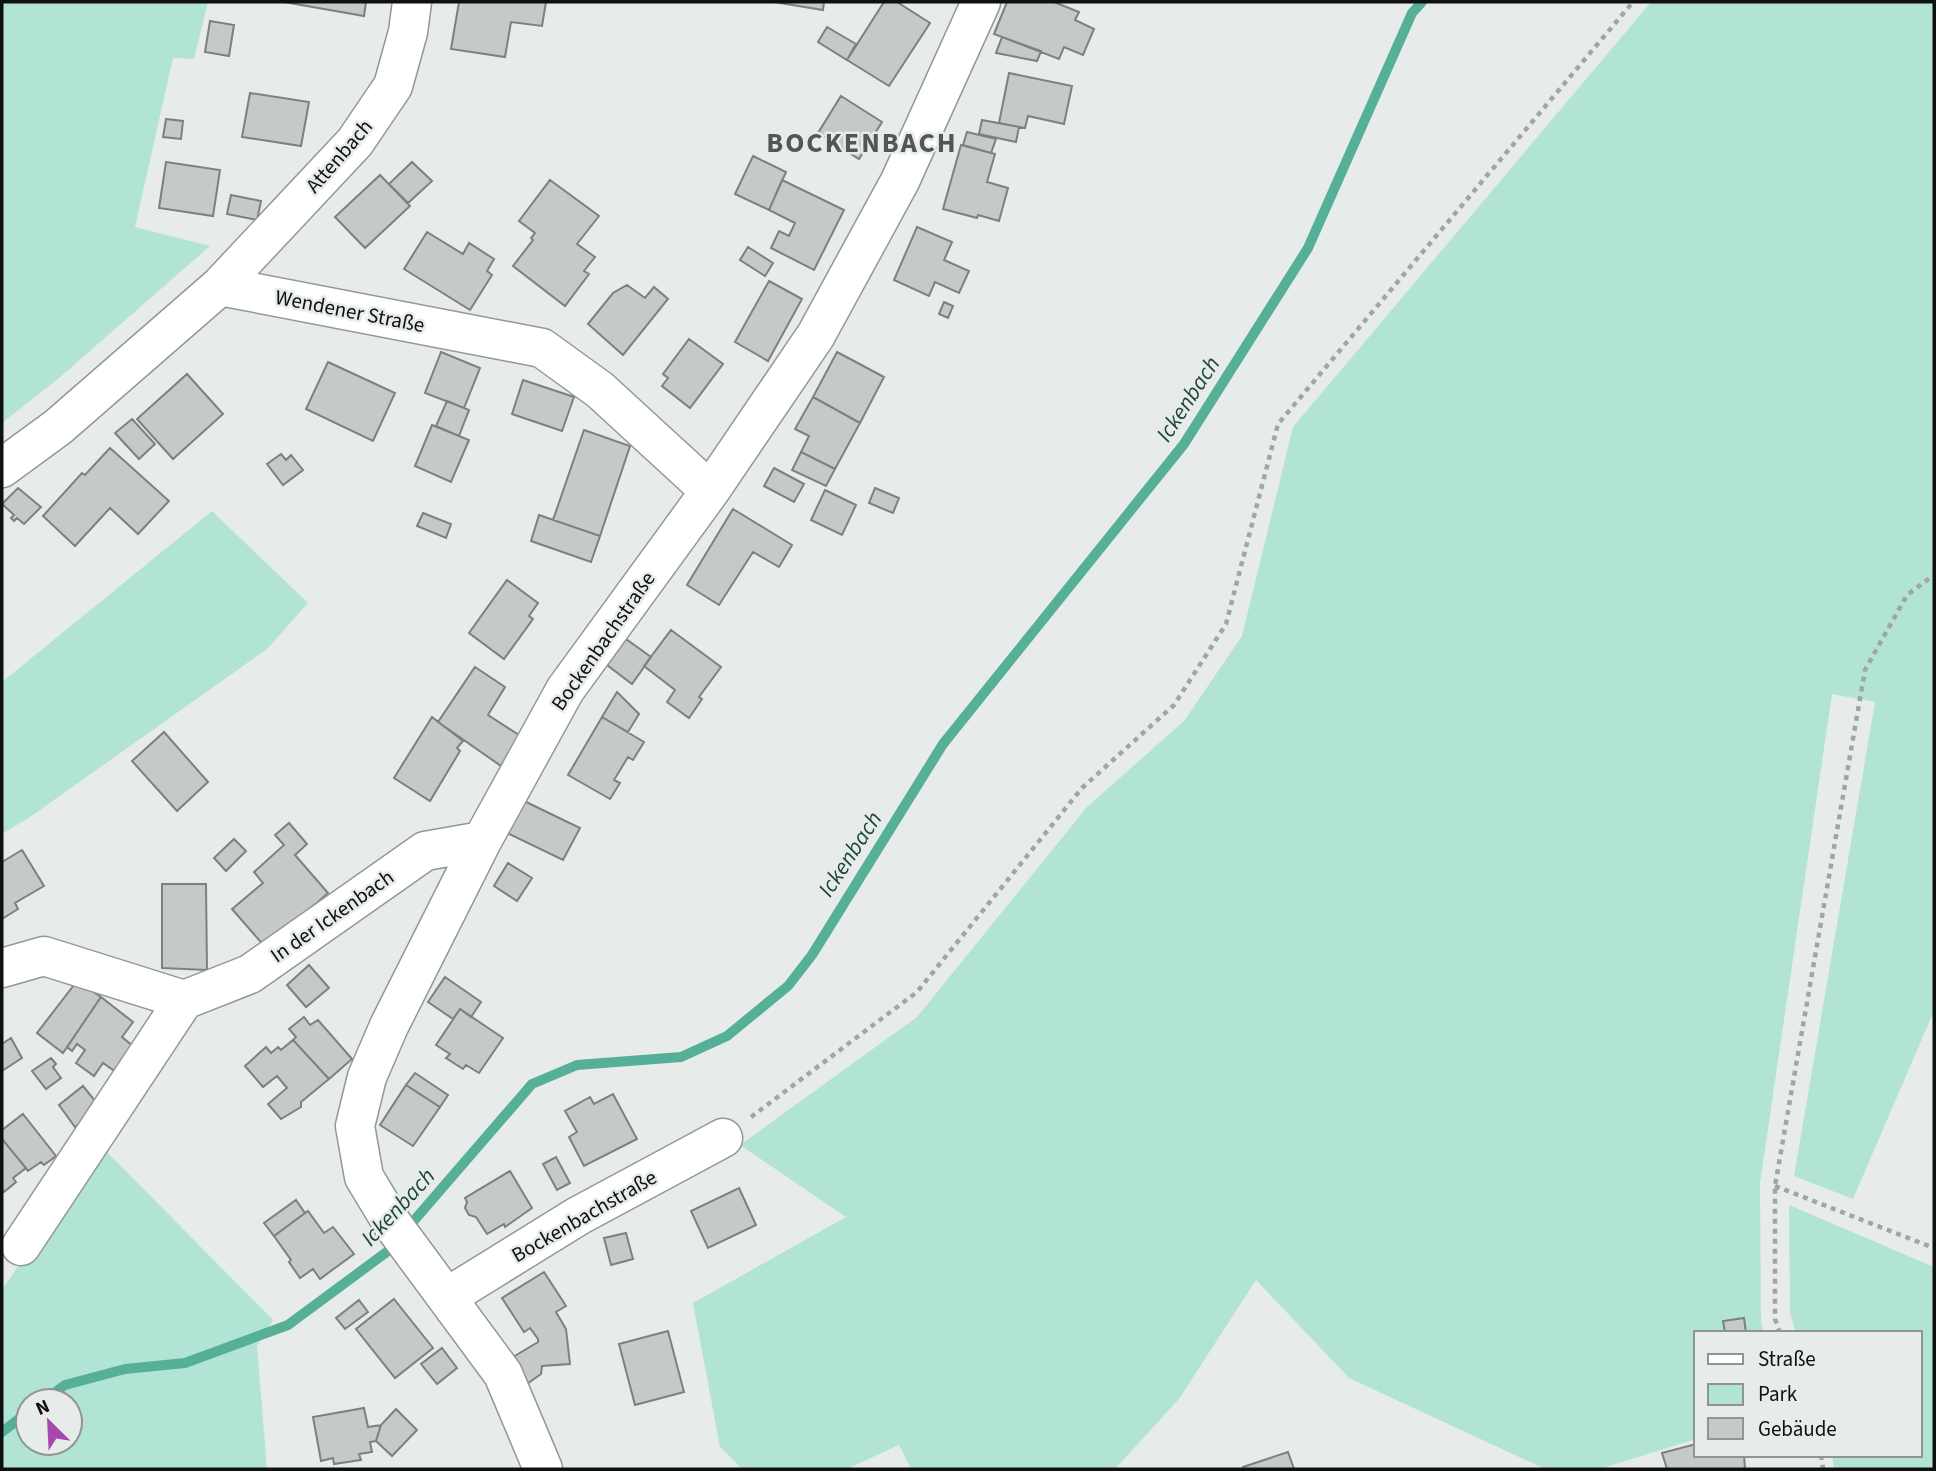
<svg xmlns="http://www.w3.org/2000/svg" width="1936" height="1471" font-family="'Source Sans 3',sans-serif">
	<rect width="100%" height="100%" fill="#e7ecea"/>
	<path fill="#b2e4d5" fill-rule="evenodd" d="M 2,2 L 208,2 L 194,59 L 173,58 L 135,227 L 210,246 L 59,378 L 2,423 Z
		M 1651,2 L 1934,2 L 1934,1011 L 1853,1199 L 1794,1176 L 1875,702 L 1832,694 L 1760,1183 L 1761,1321 L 1764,1333 L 1696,1333 L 1696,1439 L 1606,1467 L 1606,1469 L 1545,1469 L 1349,1378 L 1256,1280 L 1179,1399 L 1115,1469 L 911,1469 L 899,1445 L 847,1469 L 742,1469 L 720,1447 L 693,1303 L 846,1217 L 740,1145 L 917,1017 L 1087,807 L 1184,721 L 1242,636 L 1293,427 Z
		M 212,511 L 308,603 L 267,649 L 30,817 L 2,834 L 2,682 Z
		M 100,1145 L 273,1320 L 257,1346 L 267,1469 L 2,1469 L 2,1290 ZM 28,1401 L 70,1401 L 70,1443 L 28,1443 Z
		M 1789,1205 L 1934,1267 L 1934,1469 L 1834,1469 L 1832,1455 L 1920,1455 L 1920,1333 L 1796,1333 L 1790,1313 Z"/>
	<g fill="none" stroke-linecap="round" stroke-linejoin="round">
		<path stroke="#56b098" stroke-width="10" d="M 405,1231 L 532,1084 L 577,1065 L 681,1057 L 727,1036 L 788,986 L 812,955 L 943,744 L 1184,444 L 1308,248 L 1412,13 L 1422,2
			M 43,1401 L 65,1385 L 125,1369 L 185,1363 L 288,1325 L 388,1251 L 396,1243
			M 2,1432 L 28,1412"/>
	</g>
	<path fill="#c5cac9" stroke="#7c8180" stroke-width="2" d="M 284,2 L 366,2 L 364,16 Z
		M 459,2 L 546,2 L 542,26 L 511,22 L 505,57 L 451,49 Z
		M 774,2 L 824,2 L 823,10 Z
		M 884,2 L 897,2 L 930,23 L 889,86 L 847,60 Z
		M 1007,2 L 1054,2 L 1079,12 L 1075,20 L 1094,29 L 1083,55 L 1064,47 L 1059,59 L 994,34 Z
		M 210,21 L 234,25 L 229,56 L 205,52 Z
		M 827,27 L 856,44 L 847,60 L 818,42 Z
		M 1002,37 L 1041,51 L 1037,61 L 996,53 Z
		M 1009,73 L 1072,86 L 1064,124 L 1028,116 L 1025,128 L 999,123 Z
		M 250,93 L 309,102 L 301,146 L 242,137 Z
		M 841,96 L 882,122 L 859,159 L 818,133 Z
		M 166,119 L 183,121 L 181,139 L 163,137 Z
		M 982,120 L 1019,127 L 1016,142 L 979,134 Z
		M 967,132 L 996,139 L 991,153 L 963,145 Z
		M 961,145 L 995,154 L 987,182 L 1008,188 L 999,221 L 978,215 L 977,218 L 943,209 Z
		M 753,156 L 786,172 L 769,210 L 735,194 Z
		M 166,162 L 220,170 L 213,216 L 159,208 Z
		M 412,162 L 432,181 L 408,203 L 389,184 Z
		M 380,175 L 410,206 L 365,248 L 335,217 Z
		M 550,180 L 599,216 L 577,244 L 595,257 L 584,271 L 589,274 L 565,306 L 513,266 L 533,240 L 531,238 L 535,233 L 519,221 Z
		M 782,180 L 844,210 L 814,270 L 771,248 L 779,231 L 789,236 L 795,223 L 769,210 Z
		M 231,195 L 261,201 L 257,220 L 227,214 Z
		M 917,227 L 952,242 L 944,260 L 969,271 L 959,293 L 935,282 L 929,296 L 894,280 Z
		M 427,232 L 463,254 L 469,243 L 494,259 L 487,271 L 492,275 L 470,310 L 404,269 Z
		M 748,247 L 773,263 L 765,276 L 740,260 Z
		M 769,281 L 802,299 L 768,361 L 735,342 Z
		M 627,285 L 645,298 L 654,287 L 668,299 L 623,355 L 588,324 L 613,293 Z
		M 944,302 L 953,306 L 948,318 L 939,314 Z
		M 689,339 L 723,364 L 690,408 L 662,386 L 668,378 L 663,374 Z
		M 441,352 L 480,368 L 464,408 L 425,393 Z
		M 837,352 L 884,377 L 860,423 L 813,397 Z
		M 328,362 L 395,393 L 373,441 L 306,409 Z
		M 187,374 L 223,414 L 173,459 L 137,419 Z
		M 523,380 L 574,397 L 562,431 L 512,414 Z
		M 813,397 L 860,423 L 835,469 L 801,452 L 809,436 L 795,429 Z
		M 447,401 L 469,410 L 459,436 L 436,426 Z
		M 132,419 L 155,444 L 139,459 L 115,433 Z
		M 432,425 L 469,440 L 451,482 L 415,466 Z
		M 584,430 L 630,446 L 600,536 L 553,520 Z
		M 110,448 L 169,501 L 138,534 L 110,508 L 75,546 L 43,516 L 82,473 L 85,475 Z
		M 801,452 L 835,469 L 826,486 L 792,470 Z
		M 281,454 L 286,460 L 291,455 L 303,470 L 283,485 L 267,464 Z
		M 774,468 L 804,484 L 794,502 L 764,486 Z
		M 18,488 L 41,507 L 24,524 L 17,518 L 14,521 L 11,518 L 14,515 L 2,504 Z
		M 875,488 L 899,498 L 893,513 L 869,503 Z
		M 825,490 L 856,505 L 842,535 L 811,520 Z
		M 733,509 L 792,545 L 779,567 L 753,552 L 719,605 L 687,585 Z
		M 423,513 L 451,524 L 446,538 L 417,526 Z
		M 539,515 L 600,536 L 591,562 L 531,541 Z
		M 507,580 L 538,603 L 529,616 L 533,619 L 504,659 L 469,633 Z
		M 671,630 L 721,667 L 699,697 L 702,699 L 689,718 L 667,702 L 675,690 L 644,666 Z
		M 626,639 L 651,657 L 632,684 L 607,665 Z
		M 475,667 L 505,687 L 488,715 L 519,735 L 501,766 L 438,722 Z
		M 617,692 L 639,714 L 628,732 L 602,717 Z
		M 432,717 L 463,741 L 457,748 L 460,751 L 430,801 L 394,778 Z
		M 602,717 L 644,742 L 633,760 L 628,757 L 614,780 L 620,783 L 610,799 L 568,775 Z
		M 164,732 L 208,782 L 177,811 L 132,761 Z
		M 522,800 L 580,828 L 563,860 L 505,832 Z
		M 289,823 L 307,844 L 295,855 L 328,893 L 266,948 L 232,909 L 263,883 L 254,872 L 284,845 L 275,835 Z
		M 234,839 L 246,851 L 226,871 L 214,858 Z
		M 22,850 L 44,886 L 15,903 L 18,909 L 2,919 L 2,862 Z
		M 508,863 L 532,878 L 517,901 L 494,886 Z
		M 162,884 L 206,884 L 207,970 L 162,968 Z
		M 309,965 L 329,988 L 306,1007 L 287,985 Z
		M 445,977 L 481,1002 L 471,1017 L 460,1009 L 453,1019 L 428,1002 Z
		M 77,981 L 101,997 L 63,1053 L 37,1033 Z
		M 101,997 L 133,1022 L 122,1037 L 134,1047 L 116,1072 L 103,1063 L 94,1076 L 76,1063 L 85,1050 L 77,1044 L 72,1051 L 67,1047 Z
		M 460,1009 L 503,1038 L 479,1073 L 466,1065 L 463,1069 L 446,1058 L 450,1054 L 436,1045 Z
		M 304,1017 L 310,1025 L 318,1020 L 352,1059 L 329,1079 L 293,1040 L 296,1037 L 289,1029 Z
		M 11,1038 L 22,1058 L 2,1071 L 2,1044 Z
		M 293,1040 L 329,1079 L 301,1102 L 301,1107 L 281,1119 L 268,1104 L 287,1088 L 277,1076 L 263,1087 L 245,1066 L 266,1047 L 271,1053 L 278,1047 L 281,1050 Z
		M 51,1058 L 56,1064 L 53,1067 L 61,1078 L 46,1089 L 32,1071 Z
		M 415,1073 L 448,1095 L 440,1107 L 406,1085 Z
		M 406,1085 L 440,1107 L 413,1146 L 380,1125 Z
		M 83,1086 L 100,1107 L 75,1127 L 59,1105 Z
		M 613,1094 L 637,1139 L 584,1166 L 569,1137 L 577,1132 L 565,1111 L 590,1097 L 594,1104 Z
		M 23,1114 L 56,1156 L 44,1165 L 41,1162 L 28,1171 L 2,1139 L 2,1130 Z
		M 2,1139 L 26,1168 L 13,1178 L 16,1182 L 4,1192 L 2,1189 Z
		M 556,1157 L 570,1183 L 557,1190 L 543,1164 Z
		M 510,1171 L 532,1208 L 505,1227 L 504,1224 L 487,1234 L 476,1217 L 469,1215 L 465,1208 L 467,1202 L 465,1198 Z
		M 739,1188 L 756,1225 L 708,1248 L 691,1211 Z
		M 296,1200 L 305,1213 L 274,1236 L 264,1223 Z
		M 308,1211 L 324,1233 L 333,1227 L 354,1254 L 320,1279 L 313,1269 L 300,1278 L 289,1262 L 291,1260 L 274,1236 Z
		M 626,1233 L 633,1259 L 611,1265 L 604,1238 Z
		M 544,1272 L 566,1306 L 556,1312 L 566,1329 L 570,1364 L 542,1366 L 541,1374 L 527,1384 L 513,1357 L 538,1342 L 538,1339 L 530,1328 L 524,1332 L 502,1298 Z
		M 394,1299 L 433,1348 L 395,1378 L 356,1329 Z
		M 359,1300 L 368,1312 L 345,1329 L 336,1318 Z
		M 1744,1318 L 1746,1333 L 1725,1333 L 1723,1321 Z
		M 668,1331 L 684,1392 L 635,1405 L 619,1344 Z
		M 442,1348 L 457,1368 L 437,1384 L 421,1364 Z
		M 364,1408 L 368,1427 L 381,1425 L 376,1441 L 370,1442 L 372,1452 L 359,1454 L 361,1460 L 334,1464 L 333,1458 L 321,1461 L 313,1417 Z
		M 396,1409 L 417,1430 L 392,1456 L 376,1441 L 381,1425 Z
		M 1696,1444 L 1696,1455 L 1744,1455 L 1745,1469 L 1667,1469 L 1662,1453 Z
		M 1288,1452 L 1294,1469 L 1243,1469 L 1243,1467 Z"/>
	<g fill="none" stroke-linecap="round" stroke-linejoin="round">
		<defs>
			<path id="minor" d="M 220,286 L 542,348 L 600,390 L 710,491
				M 2,468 L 58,427 L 220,286 L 355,142 L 393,86 L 408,32 L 412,2
				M 2,968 L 44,956 L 184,1000 L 250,974 L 425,851 L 482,841
				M 21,1246 L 184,1000
				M 447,1297 L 578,1216 L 723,1138
				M 543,1469 L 503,1374 L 393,1225 L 364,1177 L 355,1126 L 367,1077 L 389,1026 L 482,841 L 565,690 L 710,491 L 816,335 L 900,181 L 981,2"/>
		</defs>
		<use href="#minor" stroke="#929896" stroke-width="41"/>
		<path stroke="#a1a5a4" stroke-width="4.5" stroke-dasharray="5 5" stroke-linecap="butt" d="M 751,1117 L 917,992 L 1082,788 L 1174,705 L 1226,624 L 1278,424 L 1633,2
			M 1775,1186 L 1934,1248
			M 1780,1333 L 1775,1319 L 1775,1186 L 1865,670 L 1907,595 L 1934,575
			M 1821,1455 L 1823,1469"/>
		<use href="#minor" stroke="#fff" stroke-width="38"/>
	</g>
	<g text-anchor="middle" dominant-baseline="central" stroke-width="5" stroke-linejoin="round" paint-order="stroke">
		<g font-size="21" fill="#0f1110" stroke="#e7ecea">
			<text transform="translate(339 156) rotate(-49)">Attenbach</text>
			<text transform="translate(350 311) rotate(11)">Wendener Straße</text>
			<text transform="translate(603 641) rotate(-55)">Bockenbachstraße</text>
			<text transform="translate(332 916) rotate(-35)">In der Ickenbach</text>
			<text transform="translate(584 1216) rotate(-30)">Bockenbachstraße</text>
		</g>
		<g font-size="23" font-style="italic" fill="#1e463c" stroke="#e7ecea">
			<text transform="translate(1188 399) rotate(-57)">Ickenbach</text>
			<text transform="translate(850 854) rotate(-57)">Ickenbach</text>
			<text transform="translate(398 1207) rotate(-47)">Ickenbach</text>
		</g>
		<g font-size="28" font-weight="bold" letter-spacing="2" fill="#525755" stroke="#e7ecea">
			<text x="862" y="143">BOCKENBACH</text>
		</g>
	</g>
	<rect width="1936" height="1471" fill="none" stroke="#0f1110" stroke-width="7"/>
	<rect x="1694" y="1331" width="228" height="126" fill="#e7ecea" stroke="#919493" stroke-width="2"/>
	<rect x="1708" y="1354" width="35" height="10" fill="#ffffff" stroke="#919493" stroke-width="2"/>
	<text x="1758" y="1366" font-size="21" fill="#0f1110">Straße</text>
	<rect x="1708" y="1384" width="35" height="21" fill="#b2e4d5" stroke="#919493" stroke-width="2"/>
	<text x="1758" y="1401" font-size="21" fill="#0f1110">Park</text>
	<rect x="1708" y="1418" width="35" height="21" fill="#c5cac9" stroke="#919493" stroke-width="2"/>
	<text x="1758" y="1436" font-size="21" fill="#0f1110">Gebäude</text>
	<g transform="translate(49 1422) rotate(336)"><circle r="33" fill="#e7ecea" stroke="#919493" stroke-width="2"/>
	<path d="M0-5L12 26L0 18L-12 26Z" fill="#a748b0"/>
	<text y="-10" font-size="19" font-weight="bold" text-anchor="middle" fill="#0f1110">N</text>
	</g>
</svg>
